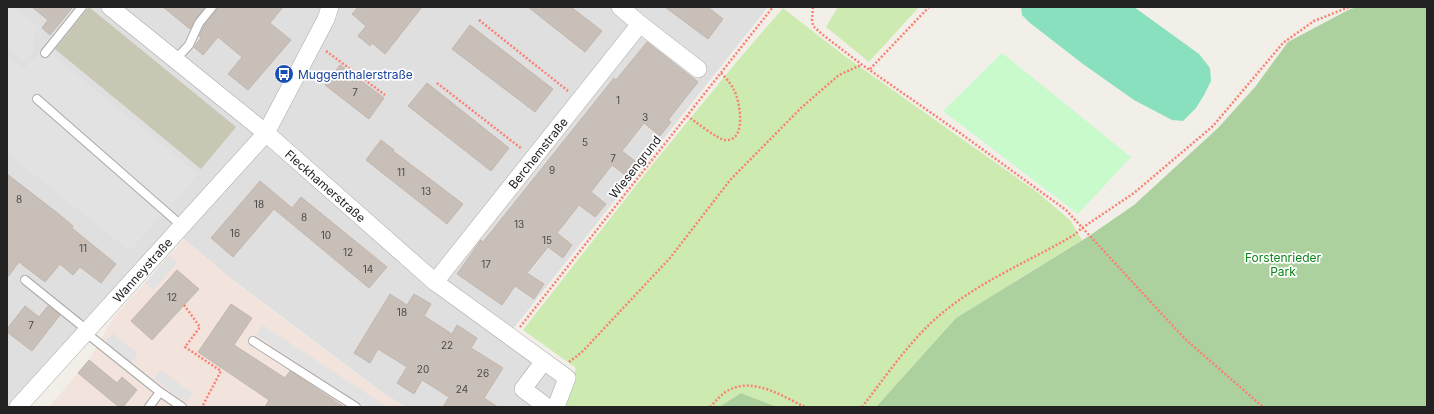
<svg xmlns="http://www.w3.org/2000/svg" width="1434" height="414" font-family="Inter,sans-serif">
	<rect width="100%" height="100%" fill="#f2efe9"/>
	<path fill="#e0dfdf" d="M 7,7 L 768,7 L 513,329 L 571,370 L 556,407 L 405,407 L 382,392 L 228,276 L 177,233 L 18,407 L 7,407 Z"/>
	<path fill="#f3e3dd" d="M 184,239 L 228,276 L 283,318 L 382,392 L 405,407 L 49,407 L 89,360 L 114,317 Z"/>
	<path fill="#c7c7b4" d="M 89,7 L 236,127 L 201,169 L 55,49 Z"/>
	<path fill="#cdebb0" d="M 838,7 L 919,7 L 869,62 L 826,27 Z
		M 783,8 L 846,57 L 1037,192 L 1070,220 L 1082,240 L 956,318 L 876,407 L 777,407 L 741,393 L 719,407 L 562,407 L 576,368 L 523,330 L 652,165 L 734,65 Z"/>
	<path fill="#add19e" d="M 1359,7 L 1427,7 L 1427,407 L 876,407 L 956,318 L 1089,236 L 1134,205 L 1218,128 L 1255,87 L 1288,42 L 1350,9 Z
		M 741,393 L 777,407 L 719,407 Z"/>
	<path fill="#c8facc" d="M 1002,53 L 1131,157 L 1078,214 L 943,111 Z"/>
	<path fill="#88e0be" d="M 1021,7 L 1134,7 L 1199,54 L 1210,68 L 1211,81 L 1204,95 L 1196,108 L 1183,121 L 1172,120 L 1134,100 L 1083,64 L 1030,23 L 1022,15 Z"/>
	<path fill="#e2e2e2" d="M 7,7 L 14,7 L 40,28 L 33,36 L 34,52 L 24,62 L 7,47 Z
		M 7,55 L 23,69 L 38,55 L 53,55 L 198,174 L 130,251 L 7,153 Z
		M 169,255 L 177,263 L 153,290 L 145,283 Z
		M 263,325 L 387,407 L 365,407 L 256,335 Z
		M 113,333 L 138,354 L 131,363 L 105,342 Z
		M 160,370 L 193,393 L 186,402 L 154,379 Z"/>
	<path fill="#c7bfb8" stroke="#c4b6ab" d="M 32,7 L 73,7 L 50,35 L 42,28 L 48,20 Z
		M 163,7 L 205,7 L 195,20 L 190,29 Z
		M 217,7 L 283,7 L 270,23 L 291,40 L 248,90 L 228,74 L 242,57 L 218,37 L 203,55 L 194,47 L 201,38 L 199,36 L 204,26 L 216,10 Z
		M 358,7 L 422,7 L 385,54 L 372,43 L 370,46 L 358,36 L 366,26 L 352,14 Z
		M 528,7 L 571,7 L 602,31 L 585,52 Z
		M 665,7 L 708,7 L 723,19 L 708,39 Z
		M 470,25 L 553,89 L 535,112 L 452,49 Z
		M 647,42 L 698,82 L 668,120 L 671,122 L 660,136 L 644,123 L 622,151 L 639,164 L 628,177 L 612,165 L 591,192 L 606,204 L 595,217 L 579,205 L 557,233 L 572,245 L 563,258 L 548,247 L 527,273 L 544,284 L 534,299 L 515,286 L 502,305 L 457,274 L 481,240 L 483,242 L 614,78 L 616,80 Z
		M 340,65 L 384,98 L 369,119 L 325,85 Z
		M 427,83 L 509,148 L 491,171 L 408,106 Z
		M 381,140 L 394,150 L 393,151 L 463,204 L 447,224 L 366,160 Z
		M 7,174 L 60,215 L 73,226 L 72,228 L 116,264 L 101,283 L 80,267 L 73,275 L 60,264 L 45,282 L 19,262 L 7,278 Z
		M 260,181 L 292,208 L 301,197 L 387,267 L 369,288 L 274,209 L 233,257 L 211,238 Z
		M 177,270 L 199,289 L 152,340 L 131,321 Z
		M 390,294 L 407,305 L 414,294 L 431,304 L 424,316 L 452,334 L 457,325 L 477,338 L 471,348 L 503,368 L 484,398 L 498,407 L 443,407 L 449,397 L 422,380 L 414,394 L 397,383 L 407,367 L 378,349 L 370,363 L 354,353 Z
		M 231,304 L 252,318 L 234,345 L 285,378 L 290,371 L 344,407 L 265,407 L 269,400 L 198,352 Z
		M 25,306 L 39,317 L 48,306 L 60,315 L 32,351 L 7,332 L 7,329 Z
		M 89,360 L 117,383 L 122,377 L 137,390 L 123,407 L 119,407 L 78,373 Z"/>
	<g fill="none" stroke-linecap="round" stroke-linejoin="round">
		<defs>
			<path id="service" d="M 45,53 L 82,7
				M 175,60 L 189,45 L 199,23 L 212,7
				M 37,99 L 182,226
				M 25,280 L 87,330
				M 85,332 L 160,392 L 182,407
				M 253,341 L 356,407
				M 149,407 L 160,392"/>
			<g id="minor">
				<path id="s1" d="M 110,7 L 266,133 L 435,282 L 567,378 L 556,407"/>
				<path d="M 620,7 L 640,24 L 698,69"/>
				<path id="s2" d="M 435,282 L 640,24"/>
				<path d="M 544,361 L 523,389 L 547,407"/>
				<path id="s3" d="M 18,407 L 266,133 L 326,19 L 330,7"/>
			</g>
		</defs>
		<use href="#service" stroke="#a9a9a9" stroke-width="10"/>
		<use href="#minor" stroke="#a9a9a9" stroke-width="18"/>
		<path stroke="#fa8072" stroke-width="2.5" stroke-dasharray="2 2" stroke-linecap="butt" d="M 813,7 L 812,20 L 813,26 L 823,35 L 861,64 L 960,133 L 1066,210 L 1185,339 L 1263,407
			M 479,20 L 568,91
			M 326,51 L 385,95
			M 870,69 L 929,7
			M 437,83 L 522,149
			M 687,116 C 695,121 718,140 726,140 C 747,141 740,101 734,90 C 731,84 726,78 721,73
			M 184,305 L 200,327 L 185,347 L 221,371 L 202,407
			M 520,327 L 773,7
			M 569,362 L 582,352 L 670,258 L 731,179 L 802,107 L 839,75 L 861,65
			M 710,407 C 716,401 721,394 729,390 C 754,377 782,396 805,407
			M 862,407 C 887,375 910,340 941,314 C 980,281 1030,261 1074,235 L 1082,228 L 1134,193 L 1213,126 L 1283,43 L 1314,21 L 1349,7"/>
		<use href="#service" stroke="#fff" stroke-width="8"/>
		<use href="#minor" stroke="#fff" stroke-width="17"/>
	</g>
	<defs>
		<symbol id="bus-disc" viewBox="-11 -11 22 22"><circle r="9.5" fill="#1a4fb4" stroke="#fff"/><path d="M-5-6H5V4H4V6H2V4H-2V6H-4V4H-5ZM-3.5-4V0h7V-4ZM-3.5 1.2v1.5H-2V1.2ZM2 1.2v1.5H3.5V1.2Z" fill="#fff"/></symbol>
	</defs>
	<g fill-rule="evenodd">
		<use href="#bus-disc" x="273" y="63" width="22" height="22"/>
	</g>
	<g text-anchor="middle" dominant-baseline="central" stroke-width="3.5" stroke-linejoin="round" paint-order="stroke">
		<g font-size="10" fill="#4b4948">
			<text x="355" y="92">7</text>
			<text x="618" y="100">1</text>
			<text x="645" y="117">3</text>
			<text x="585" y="142">5</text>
			<text x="613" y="158">7</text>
			<text x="552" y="170">9</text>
			<text x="401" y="172">11</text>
			<text x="426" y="191">13</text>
			<text x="19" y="199">8</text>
			<text x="259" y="204">18</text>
			<text x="304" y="217">8</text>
			<text x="519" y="224">13</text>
			<text x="235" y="233">16</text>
			<text x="326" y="235">10</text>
			<text x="547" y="240">15</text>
			<text x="83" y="248">11</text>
			<text x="348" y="252">12</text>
			<text x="486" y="264">17</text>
			<text x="368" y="269">14</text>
			<text x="172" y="297">12</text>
			<text x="402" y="312">18</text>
			<text x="31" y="325">7</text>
			<text x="447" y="345">22</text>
			<text x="423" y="369">20</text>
			<text x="483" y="373">26</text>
			<text x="462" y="389">24</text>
		</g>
		<g font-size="12" fill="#164399" stroke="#fff" text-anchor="start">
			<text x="298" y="74">Muggenthalerstraße</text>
		</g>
		<g font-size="12" fill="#222" stroke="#fff">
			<text stroke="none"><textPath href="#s2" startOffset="165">Berchemstraße</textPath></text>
			<text transform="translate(635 167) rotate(-52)">Wiesengrund</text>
			<text stroke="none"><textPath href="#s1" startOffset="280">Fleckhamerstraße</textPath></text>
			<text stroke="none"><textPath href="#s3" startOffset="185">Wanneystraße</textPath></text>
		</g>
		<g font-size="12" fill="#0c8416" stroke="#fff">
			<text x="1283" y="257">Forstenrieder<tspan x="1283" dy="14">Park</tspan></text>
		</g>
	</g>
	<rect width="1434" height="414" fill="none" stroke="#222222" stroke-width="16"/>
</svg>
